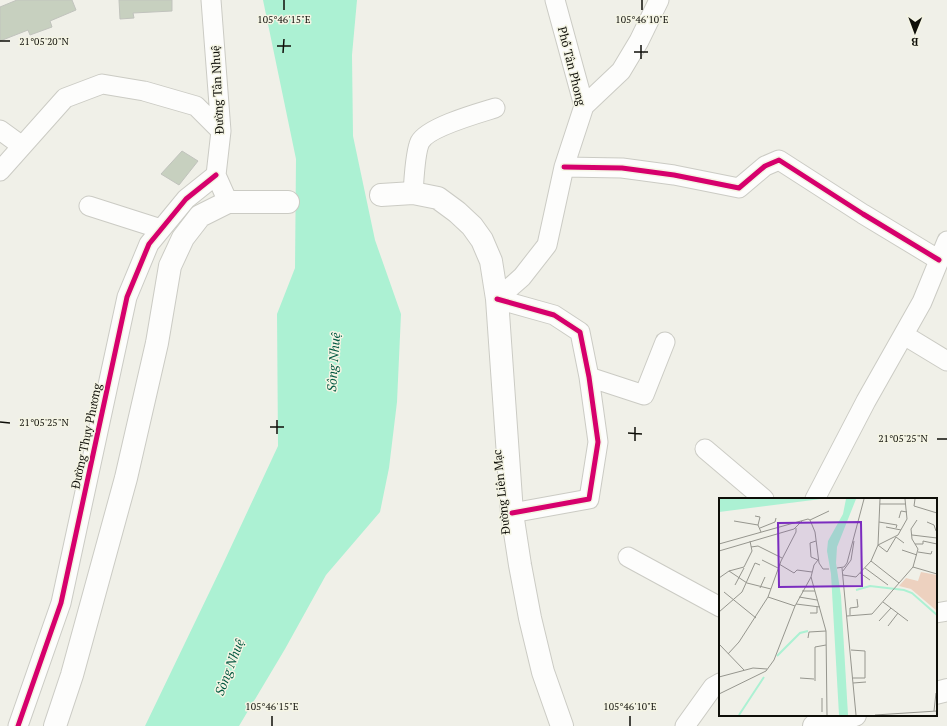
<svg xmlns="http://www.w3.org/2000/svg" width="947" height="726" font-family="'PT Serif',serif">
	<rect width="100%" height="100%" fill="#f0f0e8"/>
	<path fill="#acf1d3" d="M 263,0 L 357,0 L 352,55 L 353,136 L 375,240 L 401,314 L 397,402 L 389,468 L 380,512 L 326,575 L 285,649 L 239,726 L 145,726 L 223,564 L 278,446 L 277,314 L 295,268 L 296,159 Z"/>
	<path fill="#c7d0bf" stroke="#c1c3bd" d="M 17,0 L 72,0 L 76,10 L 50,21 L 52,27 L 30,35 L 28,30 L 0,41 L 0,7 Z
		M 119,0 L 172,0 L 172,11 L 133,13 L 134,18 L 120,19 Z
		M 182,151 L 198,161 L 179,185 L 161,174 Z"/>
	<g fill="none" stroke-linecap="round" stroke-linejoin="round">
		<defs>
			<path id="minor" d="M 211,0 L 221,131 L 216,175 L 228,202
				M 584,106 L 621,71 L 639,41 L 659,0
				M 0,130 L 22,146
				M 564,167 L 622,168 L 674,175 L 739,188 L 765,166 L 779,160 L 863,214 L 939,260
				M 0,171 L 65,98 L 102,84 L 144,91 L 196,106 L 221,131
				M 413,193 C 414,180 415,152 420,142 C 428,127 479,113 495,108
				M 89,206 L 161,229
				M 497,299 L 554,315 L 580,332 L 589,377 L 598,442 L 589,499 L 512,513
				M 497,299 L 522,277 L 547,245 L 564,167 L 584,106 L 555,0
				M 904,335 L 947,361
				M 589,377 L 644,395 L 665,342
				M 705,449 L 764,499
				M 815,499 L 866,401 L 922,302 L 947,241
				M 628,557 L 720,607
				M 936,613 L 947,611
				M 18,726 L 61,603 L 127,297 L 149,244 L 186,199 L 216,175
				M 685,726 L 713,687 L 720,683"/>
			<path id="major" d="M 381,195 L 413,193 L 438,198 L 457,212 L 472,226 L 482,240 L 491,261 L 497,299 L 512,513 L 520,565 L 530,618 L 543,672 L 562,726
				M 936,693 L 947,690
				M 55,726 L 72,675 L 126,478 L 157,343 L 170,266 L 183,238 L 200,216 L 228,202 L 288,202
				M 814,726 L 855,715"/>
		</defs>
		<use href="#minor" stroke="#cbcbc4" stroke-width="21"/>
		<use href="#major" stroke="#cbcbc4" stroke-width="24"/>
		<use href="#minor" stroke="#fdfdfc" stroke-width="19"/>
		<use href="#major" stroke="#fdfdfc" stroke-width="22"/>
		<defs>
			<path id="cycleway" d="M 564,167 L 622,168 L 674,175 L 739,188 L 765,166 L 779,160 L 863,214 L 939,260
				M 497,299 L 554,315 L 580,332 L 589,377 L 598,442 L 589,499 L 512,513
				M 18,726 L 61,603 L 127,297 L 149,244 L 186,199 L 216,175"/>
		</defs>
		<use href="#cycleway" stroke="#f4f4e4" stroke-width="8"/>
		<use href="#cycleway" stroke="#d6006c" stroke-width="5"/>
	</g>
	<path fill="none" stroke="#0e0e08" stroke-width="1.5" d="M 284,10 L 284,0M 642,10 L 642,0M 0,41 L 10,41M 277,46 L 291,46M 634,52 L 648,52M 283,53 L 284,39M 641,59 L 641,45M 0,422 L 10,423M 270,427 L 284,427M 628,433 L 642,434M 277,434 L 277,420M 937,439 L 947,439M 635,441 L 635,427M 272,726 L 272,716M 630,726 L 630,716"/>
	<g text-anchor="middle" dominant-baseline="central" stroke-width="3" stroke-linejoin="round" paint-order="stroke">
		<g font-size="12" fill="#0e0e08" stroke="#f4f4e4">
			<text transform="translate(572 66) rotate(76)">Phố Tân Phong</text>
			<text transform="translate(217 90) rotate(-93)">Đường Tân Nhuệ</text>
			<text transform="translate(86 436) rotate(-78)">Đường Thụy Phương</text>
			<text transform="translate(501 492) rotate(-96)">Đường Liên Mạc</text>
		</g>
		<g font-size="13" font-style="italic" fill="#025840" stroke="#f4f4e4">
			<text transform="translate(333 362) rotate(-86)">Sông Nhuệ</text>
			<text transform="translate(229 667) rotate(-69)">Sông Nhuệ</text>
		</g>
	</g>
	<g transform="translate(719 498)">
		<rect width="218" height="218" fill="#f0f0e8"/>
		<path d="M 202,74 L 218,77 L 218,113 L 192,91 L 180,88 L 187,80 L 199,83 Z" fill="#edd1bf"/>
		<path d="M 0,1 L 102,1 L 0,14 ZM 127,1 L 137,1 L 118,49 L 117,65 L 122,98 L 129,217 L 120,217 L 112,76 L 108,53 L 109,43 L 124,16 Z" fill="#acf1d3"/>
		<path fill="none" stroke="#acf1d3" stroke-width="2" d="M 137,92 L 151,88 L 185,92 L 193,95 L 218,117M 58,158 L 81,135 L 89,133M 20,217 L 45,179"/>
		<path fill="none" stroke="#96968e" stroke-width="1" d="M 161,1 L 159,47 L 168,54 L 177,39 L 185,45M 196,1 L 195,8 L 218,15M 161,6 L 187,6M 36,18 L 41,19 L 39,27M 180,20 L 182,13 L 188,14M 91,22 L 110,13M 15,23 L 39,27 L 42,34M 160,24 L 178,27 L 177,30M 208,24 L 215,27 L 217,33M 167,29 L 182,32M 41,30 L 56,24 L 57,20M 193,37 L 218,40M 97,43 L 91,45 L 92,59 L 99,62 L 95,67 L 92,79 L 107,133 L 108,217M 0,46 L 89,21 L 91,22 L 96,34 L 100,65 L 104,71 L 110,71M 196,46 L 204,46 L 204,43 L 218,46M 32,49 L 39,48 L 63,60M 183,52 L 198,57M 0,53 L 75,31 L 83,23M 199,54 L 212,56 L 213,53M 43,62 L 59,70M 152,63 L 180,85M 60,66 L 75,75 L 78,72 L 93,74M 194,69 L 218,76M 118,70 L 125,69 L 128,65 L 145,1M 123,70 L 137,217M 146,70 L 169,87M 10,73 L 28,85 L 52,91M 124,73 L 132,62 L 135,43M 141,75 L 151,82M 124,77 L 137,79 L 152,63 L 159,47 L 179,37 L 188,21 L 186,1M 0,80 L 10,73 L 25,69 L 33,53 L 31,43M 16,87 L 25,70M 41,90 L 46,79M 83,93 L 96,93M 5,94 L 37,120M 49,99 L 76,108M 80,99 L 98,102M 164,104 L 189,123M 77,106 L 101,109M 0,114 L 23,94 L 36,65 L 41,67M 91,115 L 98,115 L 98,109M 131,117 L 131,110 L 139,109 L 138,101M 128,118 L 153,116 L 194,69 L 199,51 L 193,41 L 192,31 L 198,22M 160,123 L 172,110M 169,128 L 179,115M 89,140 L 90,134 L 107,133M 0,146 L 25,172M 132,152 L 146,153 L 146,180 L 134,180M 9,156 L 20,144 L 49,99 L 62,63 L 77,34 L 77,30M 0,179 L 34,170 L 48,171M 81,180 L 95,181M 96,183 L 96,149 L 107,147M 134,185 L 147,184M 0,196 L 47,173 L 55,162 L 76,108 L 92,79M 103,200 L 103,214M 215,213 L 217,195M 156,217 L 218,213"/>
		<path fill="#7b2cbf" fill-opacity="0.15" stroke="#7b2cbf" stroke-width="2" d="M 142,24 L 143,88 L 60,89 L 59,25 Z"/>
		<rect width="218" height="218" fill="none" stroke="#0e0e08" stroke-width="2"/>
	</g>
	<g font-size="10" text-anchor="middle" fill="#0e0e08" stroke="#f4f4e4" stroke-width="3" stroke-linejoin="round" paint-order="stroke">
		<text x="284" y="23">105°46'15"E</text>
		<text x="642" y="23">105°46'10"E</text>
		<text x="44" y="45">21°05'20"N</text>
		<text x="44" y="426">21°05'25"N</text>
		<text x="903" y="442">21°05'25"N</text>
		<text x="272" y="710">105°46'15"E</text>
		<text x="630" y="710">105°46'10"E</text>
	</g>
	<g transform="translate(915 32) rotate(181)" stroke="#f4f4e4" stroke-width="3" paint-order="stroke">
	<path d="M0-3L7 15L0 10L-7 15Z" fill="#0e0e08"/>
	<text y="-6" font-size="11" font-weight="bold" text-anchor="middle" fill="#0e0e08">B</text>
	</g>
</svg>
